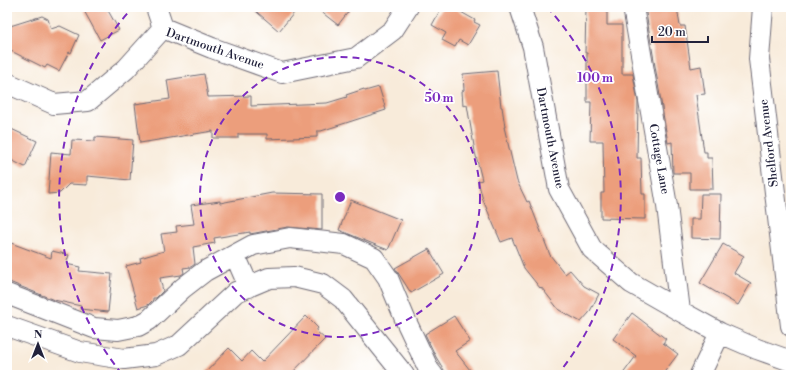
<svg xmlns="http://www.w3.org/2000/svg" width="798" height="382" font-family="'Libre Bodoni',serif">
	<rect width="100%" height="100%" fill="#fff"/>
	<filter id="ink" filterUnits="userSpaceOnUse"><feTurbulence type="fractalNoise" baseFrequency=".025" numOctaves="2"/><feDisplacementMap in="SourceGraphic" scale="8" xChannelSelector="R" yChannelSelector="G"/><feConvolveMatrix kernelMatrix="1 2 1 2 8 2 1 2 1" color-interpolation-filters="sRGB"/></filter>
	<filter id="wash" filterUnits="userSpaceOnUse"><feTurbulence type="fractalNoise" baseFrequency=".012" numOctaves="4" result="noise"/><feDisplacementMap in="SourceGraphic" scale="16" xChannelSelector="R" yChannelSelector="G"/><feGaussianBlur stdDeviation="0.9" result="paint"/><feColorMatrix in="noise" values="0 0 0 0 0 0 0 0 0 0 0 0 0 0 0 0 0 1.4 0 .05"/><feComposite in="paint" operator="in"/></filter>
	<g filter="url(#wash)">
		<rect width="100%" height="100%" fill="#f8ebda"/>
		<g id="blocks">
			<path fill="#ec9e7c" d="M 82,7 L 106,7 L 119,30 L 100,40 Z
				M 251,7 L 299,7 L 279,31 Z
				M 315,7 L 352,7 L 338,25 Z
				M 442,7 L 452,7 L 475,20 L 474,22 L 480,25 L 468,45 L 459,40 L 455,47 L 442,40 L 446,33 L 432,25 Z
				M 586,7 L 607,7 L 607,25 L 622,25 L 622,74 L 633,74 L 638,102 L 637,158 L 641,158 L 642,194 L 645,194 L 645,219 L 601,218 L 601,193 L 604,193 L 603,141 L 590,141 L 591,102 L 587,102 L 587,53 L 585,53 Z
				M 645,7 L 677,7 L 680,26 L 685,26 L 691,68 L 701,66 L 705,94 L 696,95 L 704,152 L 707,152 L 707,158 L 712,158 L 713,189 L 690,189 L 690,173 L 673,173 L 672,142 L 668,143 Z
				M 42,16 L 48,19 L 51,29 L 60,26 L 79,35 L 71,53 L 69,52 L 59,71 L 47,65 L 45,68 L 7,49 L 7,27 Z
				M 497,71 L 501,107 L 502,107 L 505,127 L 504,127 L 517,181 L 527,202 L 529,201 L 550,255 L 565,274 L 570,270 L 584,286 L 599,294 L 589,313 L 581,322 L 559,310 L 541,287 L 540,288 L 524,268 L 512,238 L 501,242 L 483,200 L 478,181 L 482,180 L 475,152 L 467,105 L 463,106 L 462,91 L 464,90 L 463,74 Z
				M 204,74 L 208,97 L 251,96 L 251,106 L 327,103 L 347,97 L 346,95 L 364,89 L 365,91 L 379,87 L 386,110 L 321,131 L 317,131 L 317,137 L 267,139 L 267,134 L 238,134 L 238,138 L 213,138 L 213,131 L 140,143 L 135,104 L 170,99 L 167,80 Z
				M 7,127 L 37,141 L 25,167 L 7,158 Z
				M 95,137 L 133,140 L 130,180 L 87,176 L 87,185 L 69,184 L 60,193 L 48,194 L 51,152 L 71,154 L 72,140 L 95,141 Z
				M 272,193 L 322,194 L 322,230 L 288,227 L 250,234 L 250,232 L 214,238 L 215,243 L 193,247 L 195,264 L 191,267 L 183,268 L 184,273 L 181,275 L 160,278 L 163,291 L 156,298 L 153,298 L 153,300 L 148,305 L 138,308 L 126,266 L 141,262 L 140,258 L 164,251 L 161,234 L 177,232 L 176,226 L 194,224 L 191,205 L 220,201 L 220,203 Z
				M 701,194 L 721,194 L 720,239 L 691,238 L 691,219 L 700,219 Z
				M 351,200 L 401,220 L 388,250 L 339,230 Z
				M 11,243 L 51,258 L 52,251 L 69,255 L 66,264 L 80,267 L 79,271 L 112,274 L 108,312 L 80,309 L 81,306 L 54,300 L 7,281 L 7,254 Z
				M 723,244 L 744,256 L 734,273 L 751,283 L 738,305 L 700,283 Z
				M 429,249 L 444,274 L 411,293 L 395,268 Z
				M 632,313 L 666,339 L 663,343 L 678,354 L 662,375 L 622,375 L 636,356 L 613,339 Z
				M 306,316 L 318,328 L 316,331 L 325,339 L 290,375 L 203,375 L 229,348 L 242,361 L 251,351 L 262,362 Z
				M 454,316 L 470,341 L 455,351 L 474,375 L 447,375 L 436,357 L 425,334 Z"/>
		</g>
	</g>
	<g filter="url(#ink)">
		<use href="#blocks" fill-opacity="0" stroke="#6d6873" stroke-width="1"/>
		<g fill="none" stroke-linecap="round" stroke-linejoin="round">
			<defs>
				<path id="minor" d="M 156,7 L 163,28
					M 520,7 L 533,47 L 559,189 L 592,249 L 631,283 L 680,311 L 720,333 L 757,349 L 791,361
					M 633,7 L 667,206 L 680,311
					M 763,7 L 759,59 L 791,326
					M 7,83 L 54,104 L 88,101 L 126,69 L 163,28 L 212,48 L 282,73 L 356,58 L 393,30 L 408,7
					M 235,255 L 249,287
					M 7,294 L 94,328 L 118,330 L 138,326 L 149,320 L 183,288 L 205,271 L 253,245 L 290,238 L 344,244 L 374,258 L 388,278 L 405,319 L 429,370 L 433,375
					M 7,326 L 80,352 L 124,359 L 156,355 L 179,345 L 236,292 L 269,278 L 294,277 L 323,284 L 343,299 L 404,375
					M 700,375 L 720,333"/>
			</defs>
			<use href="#minor" stroke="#6d6873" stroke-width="22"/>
			<use href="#minor" stroke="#fff" stroke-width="20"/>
		</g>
	</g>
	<g fill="none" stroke="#7b2cbf" stroke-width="2" stroke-dasharray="7 5">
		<circle cx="340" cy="197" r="140"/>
		<path d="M122 374A281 281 0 0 1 133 7M547 7A281 281 0 0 1 558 374"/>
	</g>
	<g text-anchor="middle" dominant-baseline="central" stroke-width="3.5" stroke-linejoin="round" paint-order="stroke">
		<g font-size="12" fill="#22223b" stroke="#fff">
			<text transform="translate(215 49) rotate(19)">Dartmouth Avenue</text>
			<text transform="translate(550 138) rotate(79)">Dartmouth Avenue</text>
			<text transform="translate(769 143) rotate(-97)">Shelford Avenue</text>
			<text transform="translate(659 159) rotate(80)">Cottage Lane</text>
		</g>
	</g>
	<circle cx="340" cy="197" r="6" fill="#7b2cbf" stroke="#fff" stroke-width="2"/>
	<g font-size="12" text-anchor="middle" font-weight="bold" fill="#7b2cbf" stroke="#fff" stroke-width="3.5" stroke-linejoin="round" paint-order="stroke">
		<text x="595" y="82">100 m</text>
		<text x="439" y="102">50 m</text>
	</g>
	<rect width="798" height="382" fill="none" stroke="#fff" stroke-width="24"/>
	<g transform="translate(38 344)" stroke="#ffffff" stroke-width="3" paint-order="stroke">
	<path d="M0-3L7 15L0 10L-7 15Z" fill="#22223b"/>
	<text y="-6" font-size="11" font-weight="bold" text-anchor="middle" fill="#22223b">N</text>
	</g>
	<path d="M652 36v6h56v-6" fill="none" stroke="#22223b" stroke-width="2"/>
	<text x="658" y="36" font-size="12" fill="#22223b" stroke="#ffffff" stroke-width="3" paint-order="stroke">20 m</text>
</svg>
